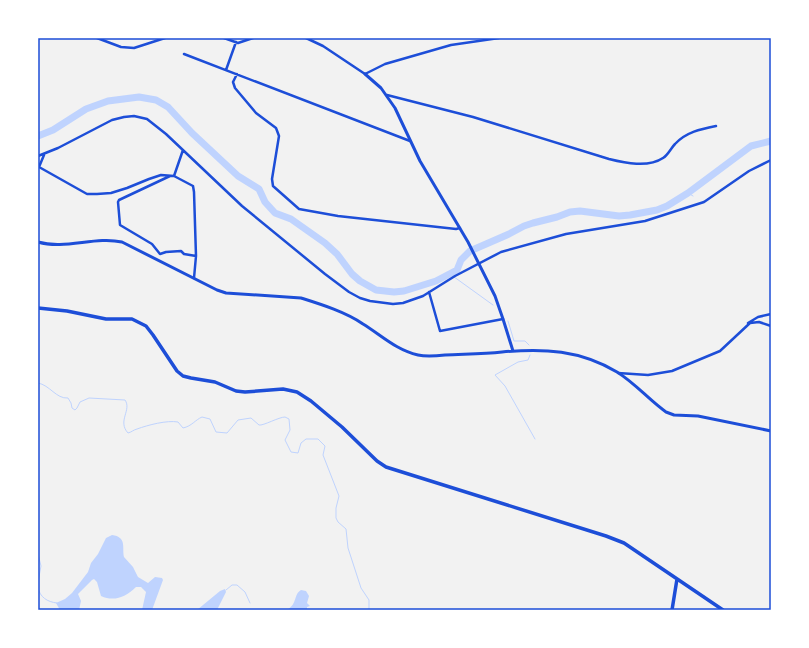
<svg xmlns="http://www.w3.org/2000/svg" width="809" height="648" font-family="Helvetica,sans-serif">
	<rect width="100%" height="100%" fill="#f2f2f2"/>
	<path fill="#bfd3fe" d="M 112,535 C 127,537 122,547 124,557 L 133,567 L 138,577 L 148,583 L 155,577 L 162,578 L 163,580 L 152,610 L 142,610 L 146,592 L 141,587 L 136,587 C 126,597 114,602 101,596 L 97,582 L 94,579 L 92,580 L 78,594 L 81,601 L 79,610 L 60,610 L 56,603 L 65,599 L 72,593 L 88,572 L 91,563 L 98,554 L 106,538 Z
		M 225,589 L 226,592 L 217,610 L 197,610 L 220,591 Z
		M 301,590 L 306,591 L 309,596 L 307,603 L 310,606 L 307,607 L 307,610 L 287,610 C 298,603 293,595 301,590 Z"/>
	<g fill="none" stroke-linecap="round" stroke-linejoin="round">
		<path stroke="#bfd3fe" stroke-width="1" d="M 688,193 L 693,196
			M 450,274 L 493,305
			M 508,321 L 514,341 L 525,341 L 529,345
			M 530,355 L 528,360 L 518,362 L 495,375 L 505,386 L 535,439
			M 38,383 C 50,385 56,399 68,398 L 71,403 L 72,408 L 75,410 L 77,408 L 80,402 L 89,398 L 125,400 C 132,410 117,421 128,433 C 132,432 133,430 137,429 C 148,425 167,420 178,422 L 183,428 C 192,426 195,420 202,417 L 210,419 L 216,432 L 227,433 L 238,420 L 251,418 C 254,420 256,423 259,425 C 263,426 279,417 285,417 L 289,419 L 290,430 L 285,440 L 291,452 L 298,453 L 301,443 L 306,439 L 318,439 L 325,446 L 323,455 L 339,496 L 336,508 L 336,518 L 338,522 L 346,529 L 348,548 L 361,588 L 369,600 L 369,610
			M 38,554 L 41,566 L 38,582
			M 38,588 C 40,597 47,602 57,603
			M 226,590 L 232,585 L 237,585 L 245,592 L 250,603"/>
		<path stroke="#bfd3fe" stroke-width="7" d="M 38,136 L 53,130 L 86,109 L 108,101 L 139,97 L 156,100 L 168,107 L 192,133 L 238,176 L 259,189 L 265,202 L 275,213 L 291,219 L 325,243 L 337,254 L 352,274 L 360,281 L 376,290 L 394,292 L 404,291 L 436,281 L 457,270 L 461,260 L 470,251 L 509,234 L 524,226 L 533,223 L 557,217 L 570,212 L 580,211 L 619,216 L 630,215 L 657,210 L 667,206 L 688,193 L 751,146 L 771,141"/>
		<path stroke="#1d4ed8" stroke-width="2.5" d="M 97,38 L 121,47 L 134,48 L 165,38
			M 224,38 L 238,43 L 253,38
			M 306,38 L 323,46 L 365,74 L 385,64 L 451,45 L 499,38
			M 184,54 L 410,141
			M 226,70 L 236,42
			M 237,74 L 233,82 L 235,88 L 256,113 L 276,128 L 279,136 L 272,179 L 273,186 L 299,209 L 338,216 L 456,229 L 460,228
			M 387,95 L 473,117 L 609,159 C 625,163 648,168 663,158 C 668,155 671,148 675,144 C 686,132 701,129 716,126
			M 44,155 L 39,167 L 87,194 L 97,194 L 111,193 L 127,188 L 149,179 L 161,175 L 174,176 L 193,186 L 194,192 L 196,256 L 194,278
			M 38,156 L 58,148 L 112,120 L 124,117 L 134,116 L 147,119 L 166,134 L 242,206 L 325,274 L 349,292 L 360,298 L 370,301 L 393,304 L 403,303 L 423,296 L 455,276 L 501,252 L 566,234 L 645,221 L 704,202 L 749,171 L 771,160
			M 170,176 L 119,200 L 118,202 L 120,225 L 152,244 L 160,254 L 166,252 L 181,251 L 184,254 L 196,256
			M 174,176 L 183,150
			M 429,292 L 440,331 L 503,319
			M 748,323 L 758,317 L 771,314
			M 618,373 L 648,375 L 672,371 L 720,351 L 750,323 L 759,322 L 771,326"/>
		<path stroke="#1d4ed8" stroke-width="3" d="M 365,74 L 381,88 L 395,108 L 420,161 L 468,242 L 495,296 L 503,319 L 513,351
			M 38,242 C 65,250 95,236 122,242 L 217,290 L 226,293 L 301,298 C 320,304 346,312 363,324 C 381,335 396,350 418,355 C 427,357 436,356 445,355 C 464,354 483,354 502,352 C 544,348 580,350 617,372 C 635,383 649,400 666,412 L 674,415 L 698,416 L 771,431"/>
		<path stroke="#1d4ed8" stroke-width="3.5" d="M 38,308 L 67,311 L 106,319 L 132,319 L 146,326 L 153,335 L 177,371 L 183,376 L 191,378 L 215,382 L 236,391 L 245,392 L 283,389 L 297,392 L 311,401 L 342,427 L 377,461 L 386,467 L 606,536 L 624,543 L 723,610
			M 672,610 L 677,579"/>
	</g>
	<rect width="809" height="648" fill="none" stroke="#ffffff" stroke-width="78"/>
	<rect x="39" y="39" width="731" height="570" fill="none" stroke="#1d4ed8" stroke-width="1.5"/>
</svg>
